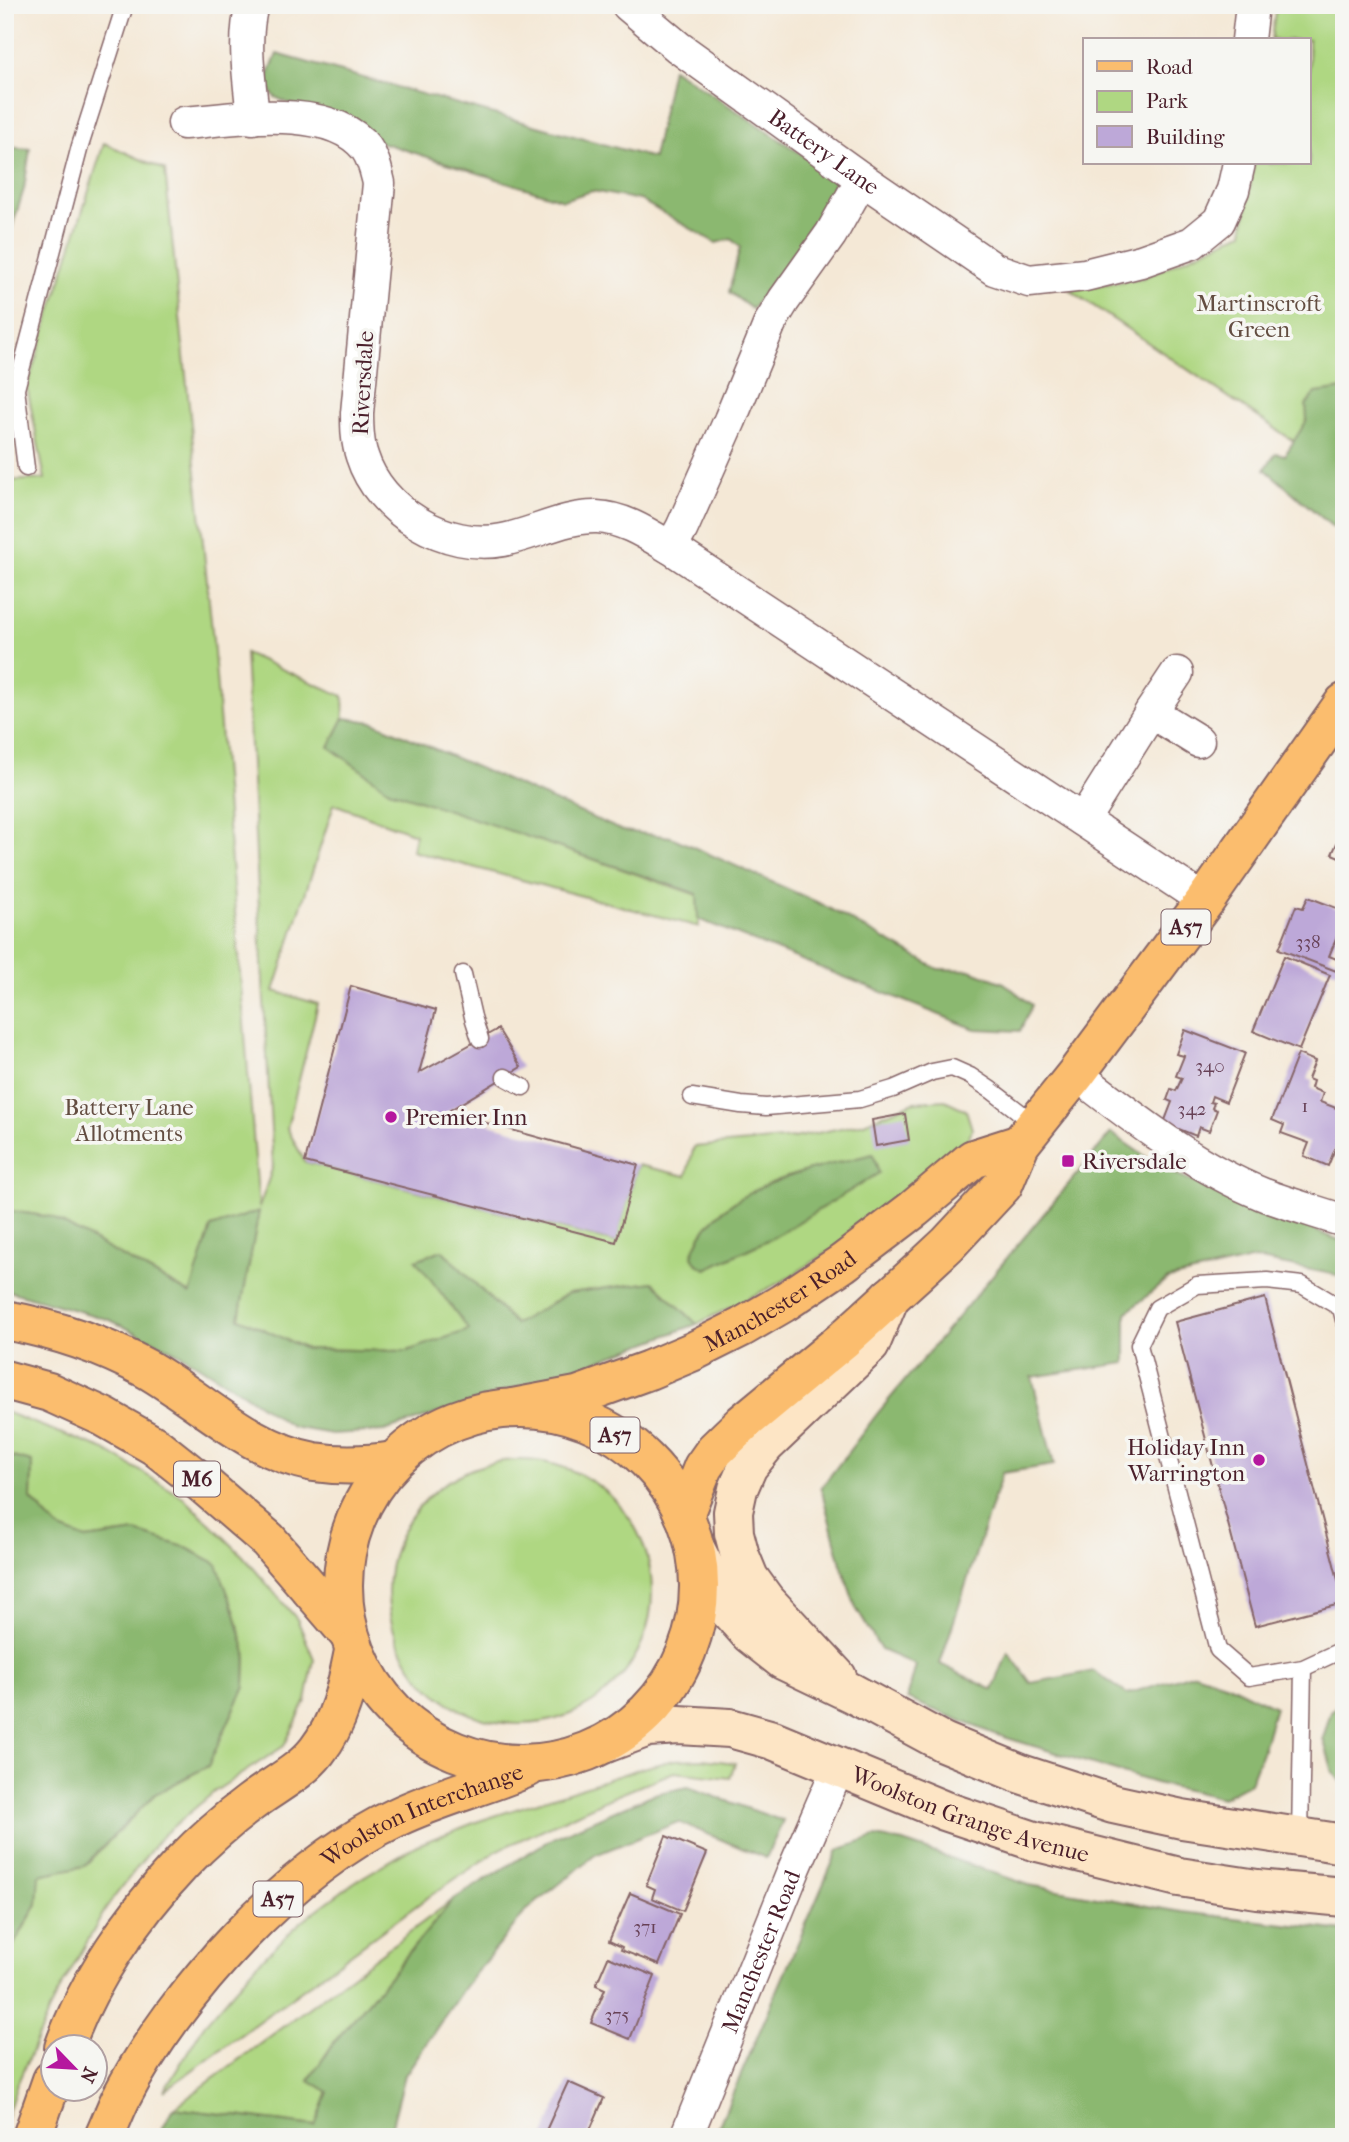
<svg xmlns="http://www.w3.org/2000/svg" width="1349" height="2142" font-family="'IM FELL French Canon',serif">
	<rect width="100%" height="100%" fill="#f6f6f2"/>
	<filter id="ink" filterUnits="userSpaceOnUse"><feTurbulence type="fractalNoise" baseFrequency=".0143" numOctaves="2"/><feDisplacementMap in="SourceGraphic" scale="14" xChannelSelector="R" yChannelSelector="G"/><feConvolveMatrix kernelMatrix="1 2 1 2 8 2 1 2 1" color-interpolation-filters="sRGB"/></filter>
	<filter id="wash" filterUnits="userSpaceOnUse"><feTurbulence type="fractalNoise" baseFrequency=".00686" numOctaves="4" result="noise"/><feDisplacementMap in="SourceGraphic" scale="28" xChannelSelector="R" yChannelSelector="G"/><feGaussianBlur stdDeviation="1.57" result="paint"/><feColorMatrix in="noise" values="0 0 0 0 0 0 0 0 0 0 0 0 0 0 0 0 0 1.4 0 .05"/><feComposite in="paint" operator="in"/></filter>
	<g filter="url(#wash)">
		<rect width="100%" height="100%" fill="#f4e8d6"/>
		<path fill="#afd782" stroke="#7c7b56" stroke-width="2" d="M 1276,5 L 1344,5 L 1344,475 L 1070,290 L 1143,278 L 1243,232 L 1254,163 L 1309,163 L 1309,40 L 1271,40 Z
			M 104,143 L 165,170 L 213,640 L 259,1208 L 273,1166 L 245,653 L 343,696 L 344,718 L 329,747 L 389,789 L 697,895 L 699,927 L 412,851 L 415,834 L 334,804 L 274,991 L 318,1004 L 287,1128 L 305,1162 L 615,1242 L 638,1165 L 686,1176 L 694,1147 L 794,1138 L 864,1123 L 914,1102 L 945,1100 L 966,1110 L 972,1129 L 967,1142 L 873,1224 L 783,1281 L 697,1324 L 653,1282 L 569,1293 L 515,1324 L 442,1250 L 417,1260 L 470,1330 L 407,1351 L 306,1349 L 239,1318 L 259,1211 L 211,1227 L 191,1294 L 51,1217 L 5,1210 L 5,481 L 45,479 L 27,387 Z
			M 5,1412 L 105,1450 L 183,1497 L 243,1556 L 297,1619 L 314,1659 L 306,1701 L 284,1746 L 214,1792 L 162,1836 L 108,1905 L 53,2002 L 16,2087 L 5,2122 L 5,1960 L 37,1905 L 38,1875 L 84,1866 L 155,1794 L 208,1766 L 245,1686 L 246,1654 L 234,1610 L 136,1532 L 86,1539 L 58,1528 L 31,1499 L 32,1462 L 5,1455 Z
			M388 1592a132 132 0 1 1 264 0a132 132 0 1 1-264 0Z
			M 703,1759 L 735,1763 L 730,1778 L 674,1772 L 613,1797 L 498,1850 L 424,1900 L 164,2091 L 204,2025 L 255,1966 L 302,1921 L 353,1883 L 417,1845 L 479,1821 L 639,1769 L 674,1760 Z
			M 454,1899 L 335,2041 L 309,2080 L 328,2092 L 316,2126 L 174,2108 Z"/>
		<path fill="#8bb870" stroke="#6a6c4e" stroke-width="2" d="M 277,54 L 653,158 L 672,68 L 836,177 L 826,209 L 752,309 L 729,292 L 740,247 L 731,239 L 716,243 L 640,200 L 592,191 L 563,200 L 346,131 L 275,97 L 265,84 Z
			M 5,147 L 30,149 L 24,189 L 5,250 Z
			M 1344,389 L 1344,529 L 1334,528 L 1265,469 L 1276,453 L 1285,455 L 1307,420 L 1306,405 L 1316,393 Z
			M 344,718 L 373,722 L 623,831 L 671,837 L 821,904 L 938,969 L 970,970 L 1004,983 L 1032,1005 L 1020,1031 L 975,1029 L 698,919 L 697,894 L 389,790 L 329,747 Z
			M 1111,1133 L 1162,1168 L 1215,1191 L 1344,1242 L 1344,1279 L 1332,1274 L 1255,1259 L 1168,1279 L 1126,1313 L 1126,1363 L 1032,1377 L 1054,1465 L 1002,1473 L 940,1664 L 993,1690 L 1008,1652 L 1031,1683 L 1094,1671 L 1127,1694 L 1195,1673 L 1228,1684 L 1275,1707 L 1262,1752 L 1250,1783 L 1222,1798 L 1155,1783 L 994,1734 L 907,1699 L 916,1665 L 881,1650 L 856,1608 L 841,1564 L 821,1488 L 877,1414 Z
			M 873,1154 L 879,1173 L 774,1237 L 706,1269 L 696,1263 L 692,1256 C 711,1187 813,1169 873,1154 Z
			M 5,1210 L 51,1217 L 190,1294 L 211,1227 L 259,1211 L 239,1318 L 306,1349 L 407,1351 L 469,1330 L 416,1260 L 442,1250 L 515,1324 L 569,1293 L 653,1282 L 697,1324 L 592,1363 L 384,1431 L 332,1434 L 292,1427 L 241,1392 L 180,1354 L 110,1320 L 5,1290 Z
			M 5,1455 L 32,1462 L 31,1499 L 58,1528 L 86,1539 L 136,1532 L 185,1547 L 217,1564 L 234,1610 L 246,1653 L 245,1686 L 208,1766 L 155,1794 L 84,1866 L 39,1875 L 37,1904 L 5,1960 Z
			M 1344,1699 L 1344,1786 L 1333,1772 L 1323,1738 L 1331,1711 Z
			M 688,1787 L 783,1821 L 766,1858 L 678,1822 L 595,1855 L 526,1911 L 465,1986 L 405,2075 L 390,2133 L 405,2137 L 157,2137 L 174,2108 L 315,2126 L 328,2092 L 309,2080 L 335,2041 L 454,1899 L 553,1838 L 654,1794 Z
			M 875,1837 L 903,1842 L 1029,1885 L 1182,1912 L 1344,1931 L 1344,2137 L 714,2137 L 838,1850 Z"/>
		<g id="blocks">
			<path fill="#bda8d8" d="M 1344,828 L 1344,859 L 1332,854 Z
				M 1308,897 L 1344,911 L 1344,920 L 1329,956 L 1344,962 L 1344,974 L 1279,949 L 1296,906 L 1303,908 Z
				M 1284,956 L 1330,975 L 1299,1050 L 1253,1031 Z
				M 351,986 L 436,1010 L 419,1073 L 498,1029 L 521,1067 L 447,1112 L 638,1165 L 616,1242 L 305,1162 Z
				M 1185,1030 L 1245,1053 L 1226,1102 L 1212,1096 L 1210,1102 L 1214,1103 L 1212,1108 L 1217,1110 L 1209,1131 L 1199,1127 L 1196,1136 L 1164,1123 L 1172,1102 L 1167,1100 L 1171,1089 L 1176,1091 L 1182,1078 L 1176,1076 L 1184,1056 L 1176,1054 Z
				M 1298,1054 L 1315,1061 L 1308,1079 L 1313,1081 L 1311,1088 L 1323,1093 L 1320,1102 L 1344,1111 L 1344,1127 L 1328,1166 L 1304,1156 L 1309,1143 L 1281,1133 L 1284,1125 L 1272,1120 Z
				M 905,1114 L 909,1140 L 876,1146 L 872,1120 Z
				M 1265,1298 L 1344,1603 L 1255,1626 L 1175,1322 Z
				M 666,1836 L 707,1853 L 683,1911 L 652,1898 L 655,1889 L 646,1885 Z
				M 630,1893 L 680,1914 L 659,1965 L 621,1950 L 622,1947 L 609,1941 Z
				M 608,1957 L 655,1976 L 630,2039 L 591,2023 L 605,1989 L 596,1985 Z
				M 568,2082 L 604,2098 L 587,2137 L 543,2137 Z"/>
		</g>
	</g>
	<g filter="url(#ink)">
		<use href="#blocks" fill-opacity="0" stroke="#866567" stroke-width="2"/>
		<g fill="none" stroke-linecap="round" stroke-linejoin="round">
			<defs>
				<path id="lane" d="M 26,468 L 16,389 L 80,146 L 125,5
					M 463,974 L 473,1017 L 480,1039
					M 505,1077 L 523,1087
					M 692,1097 L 741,1105 L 766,1107 L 860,1099 L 893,1089 L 932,1072 L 952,1068 L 970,1076 L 991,1090 L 1035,1124
					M 1344,1320 L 1341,1308 L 1302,1285 L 1267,1281 L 1197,1285 L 1157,1308 L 1139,1345 L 1218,1650 L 1249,1677 L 1303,1668 L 1344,1649
					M 1300,1837 L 1303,1668"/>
				<g id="street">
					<path d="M 252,5 C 242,42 250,81 253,118"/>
					<path id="s1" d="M 628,5 L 678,47 L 862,179 L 994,269 L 1029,281 L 1085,275 L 1141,261 L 1192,243 L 1219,221 L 1233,190 L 1239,163"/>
					<path d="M 1248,40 L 1252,5"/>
					<path d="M 184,123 C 234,119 330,102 366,148 C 374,159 376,171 379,183 L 357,413 C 357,427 357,442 362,456 C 379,511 447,551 503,540 C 534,534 566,516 597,517 C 624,518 649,535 671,548 L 1205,901"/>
					<path d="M 671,548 L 682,528 L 730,420 L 770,323 L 784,300 L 831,234 L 862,179"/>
					<path d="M 1177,673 L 1151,712 L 1198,741"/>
					<path d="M 1083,820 L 1151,712"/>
					<path d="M 1076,1074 C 1134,1118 1193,1166 1262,1194 C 1288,1204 1317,1212 1344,1221"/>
					<path id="s2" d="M 686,2137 L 795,1867 L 838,1768"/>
				</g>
				<g id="secondary">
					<path d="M 695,1548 L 724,1605 L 750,1634 L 783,1660 L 852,1693 L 943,1742 L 1021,1774 L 1113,1804 L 1182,1819 L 1344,1844"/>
					<path d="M 837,1677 L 765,1600 L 749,1578 L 740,1556 L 734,1533 L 733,1512 L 738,1489 L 748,1466 L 765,1445 L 870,1345 L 890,1297"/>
					<path id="s3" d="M 606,1743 L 648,1727 L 679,1725 L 730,1728 L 773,1740 L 945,1811 L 1034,1841 L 1179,1877 L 1257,1889 L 1344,1897"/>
				</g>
				<g id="primary">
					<path id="s4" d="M 513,1408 L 577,1396 L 649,1370 L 694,1351 L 742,1327 L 783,1303 L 843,1263 L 914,1209 L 973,1159 L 1020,1144"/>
					<path d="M 684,1515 L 703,1467 L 715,1450 L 743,1423 L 843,1340 L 919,1271 L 948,1244 L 1003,1185 L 1020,1144 L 1076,1074 L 1205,901 L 1344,703"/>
				</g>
				<g id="highway">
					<path d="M 5,1320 C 54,1329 103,1345 147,1369 C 201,1400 251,1451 314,1462 C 341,1466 367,1465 394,1461"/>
					<path d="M 5,1380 L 49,1392 L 104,1417 L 155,1446 L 203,1484 L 268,1540 L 349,1634"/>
					<circle cx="521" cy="1586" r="178"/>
					<path d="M 64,2048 C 87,1982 134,1914 182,1863 C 202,1842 226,1821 250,1803 C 272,1786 300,1773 317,1751 C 340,1722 347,1686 354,1651"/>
					<path d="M 32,2137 L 52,2080"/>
					<path id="s5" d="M 104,2137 C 110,2124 115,2110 121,2098 C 175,1993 290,1867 397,1817 C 439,1797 484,1786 527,1768"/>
				</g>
			</defs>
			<use href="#lane" stroke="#866567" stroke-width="19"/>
			<use href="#street" stroke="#866567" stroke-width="35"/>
			<use href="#secondary" stroke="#866567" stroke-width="42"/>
			<use href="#primary" stroke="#866567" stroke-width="42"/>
			<use href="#highway" stroke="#866567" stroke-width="42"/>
			<use href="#lane" stroke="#fff" stroke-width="16"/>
			<use href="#street" stroke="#fff" stroke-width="32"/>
			<use href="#secondary" stroke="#fde5c5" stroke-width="38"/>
			<use href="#primary" stroke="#fbbd6e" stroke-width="38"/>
			<use href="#highway" stroke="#fbbd6e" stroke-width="38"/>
		</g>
	</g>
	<g fill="#b5179e" stroke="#f6f6f2" stroke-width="2.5">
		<circle cx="391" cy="1117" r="7"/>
		<rect x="1061" y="1154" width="14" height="14" rx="3.5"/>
		<circle cx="1259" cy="1460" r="7"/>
	</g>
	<g text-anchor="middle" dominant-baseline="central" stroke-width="7" stroke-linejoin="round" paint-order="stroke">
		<g font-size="19" fill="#674156">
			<text x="1308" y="942">338</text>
			<text x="1210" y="1066">340</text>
			<text x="1305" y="1106">1</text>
			<text x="1192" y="1109">342</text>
			<text x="645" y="1927">371</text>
			<text x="617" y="2015">375</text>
		</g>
		<g fill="#f6f6f2" stroke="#7e6067" stroke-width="2">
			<rect x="1161.5" y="909.5" width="49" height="35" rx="5"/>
			<rect x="590.5" y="1417.5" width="49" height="35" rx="5"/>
			<rect x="174" y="1461.5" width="46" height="35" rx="5"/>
			<rect x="253.5" y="1881.5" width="49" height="35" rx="5"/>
		</g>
		<g font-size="21" font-weight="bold" fill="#4a1f2b">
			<text x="1186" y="927">A57</text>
			<text x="615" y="1435">A57</text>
			<text x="197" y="1479">M6</text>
			<text x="278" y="1899">A57</text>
		</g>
		<g font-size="23" fill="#4a1f2b" stroke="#f6f6f2">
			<text stroke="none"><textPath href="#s1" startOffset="245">Battery Lane</textPath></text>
			<text transform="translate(363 383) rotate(-87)">Riversdale</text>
			<text stroke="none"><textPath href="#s4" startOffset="290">Manchester Road</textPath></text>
			<text stroke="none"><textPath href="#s3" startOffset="383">Woolston Grange Avenue</textPath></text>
			<text stroke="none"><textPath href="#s5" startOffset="466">Woolston Interchange</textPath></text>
			<text stroke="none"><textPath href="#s2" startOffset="200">Manchester Road</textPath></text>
		</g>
		<g font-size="23" fill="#634d41" stroke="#f6f6f2">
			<text x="1259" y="303">Martinscroft<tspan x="1259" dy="26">Green</tspan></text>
			<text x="129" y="1107">Battery Lane<tspan x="129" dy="26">Allotments</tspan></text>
		</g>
		<g font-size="23" fill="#4a1f2b" stroke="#f6f6f2" text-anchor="start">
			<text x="405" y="1117">Premier Inn</text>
			<text x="1082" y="1161">Riversdale</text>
			<text x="1245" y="1447" text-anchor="end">Holiday Inn<tspan x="1245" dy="26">Warrington</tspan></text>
		</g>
	</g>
	<rect width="1349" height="2142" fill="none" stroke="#f6f6f2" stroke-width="28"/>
	<rect x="1083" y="38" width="228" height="126" fill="#f6f6f2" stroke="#b1a0a2" stroke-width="2"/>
	<rect x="1097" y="61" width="35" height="10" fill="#fbbd6e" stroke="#b1a0a2" stroke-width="2"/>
	<text x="1146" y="74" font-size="21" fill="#4a1f2b">Road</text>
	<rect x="1097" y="91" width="35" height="21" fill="#afd782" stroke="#b1a0a2" stroke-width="2"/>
	<text x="1146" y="108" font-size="21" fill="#4a1f2b">Park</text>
	<rect x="1097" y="126" width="35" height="21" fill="#bda8d8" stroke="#b1a0a2" stroke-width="2"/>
	<text x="1146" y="144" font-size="21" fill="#4a1f2b">Building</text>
	<g transform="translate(74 2068) rotate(115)"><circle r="33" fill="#f6f6f2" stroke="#b1a0a2" stroke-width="2"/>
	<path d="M0-5L12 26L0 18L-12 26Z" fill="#b5179e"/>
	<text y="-10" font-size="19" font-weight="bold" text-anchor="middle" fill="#4a1f2b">N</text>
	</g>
</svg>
